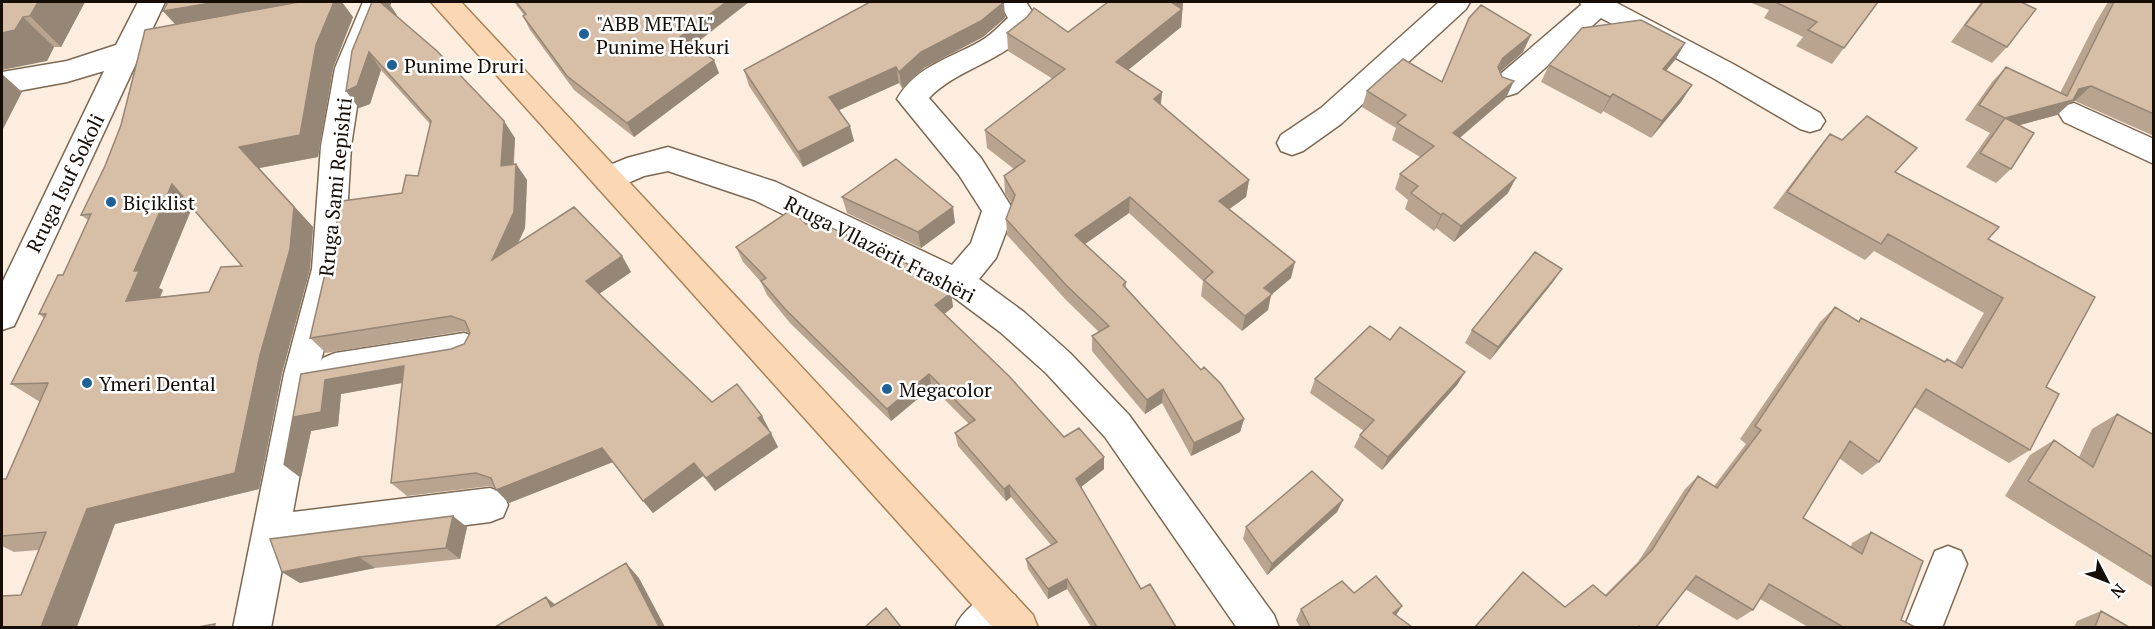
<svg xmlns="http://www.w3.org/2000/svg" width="2155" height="629" font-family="'PT Serif',serif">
	<rect width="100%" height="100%" fill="#fceddf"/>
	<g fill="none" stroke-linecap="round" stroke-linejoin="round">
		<defs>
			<path id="minor" d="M 138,2 L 165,2 L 150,34 L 185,26 L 195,29 L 199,36 L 195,43 L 138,59 L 14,326 L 2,330 L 2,283 L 104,71 L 67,82 L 2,94 L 2,72 L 67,61 L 116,45 Z
				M 363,2 L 390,2 L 363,68 L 351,146 L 344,269 L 321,361 L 323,358 L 335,353 L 464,333 L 476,337 L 481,347 L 476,357 L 464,361 L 335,383 L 323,378 L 319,370 L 293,512 L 490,488 L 503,493 L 508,505 L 503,517 L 490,522 L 286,548 L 271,628 L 233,628 L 284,374 L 312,269 L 321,146 L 335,68 Z
				M 999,2 L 1026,2 L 1037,19 C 1012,61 961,65 929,98 L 981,158 L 1014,211 L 996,258 L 979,279 L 1024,312 L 1070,353 L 1129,415 L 1274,615 L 1279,628 L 1237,628 L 1105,437 L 1046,373 L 1000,332 L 952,296 L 754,200 L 668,171 L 644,176 L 609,191 L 598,188 L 594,179 L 598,170 L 627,158 L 668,147 L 776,182 L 952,265 L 971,243 L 982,211 L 959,175 L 897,99 C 916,65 953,58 984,39 C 993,33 1000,25 1008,18 Z
				M 1439,2 L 1470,2 L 1466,9 L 1341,124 L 1303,151 L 1292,155 L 1281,151 L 1277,143 L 1281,135 L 1321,108 Z
				M 1580,2 L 1615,2 L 1733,64 L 1820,113 L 1825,121 L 1820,129 L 1810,132 L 1800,129 L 1713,78 L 1601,18 L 1517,93 L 1507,96 L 1497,93 L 1493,85 L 1497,77 L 1581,5 Z
				M 2074,103 L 2154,139 L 2154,164 L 2064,122 L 2059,114 L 2064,106 Z
				M 1948,546 L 1961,551 L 1967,564 L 1942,628 L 1904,628 L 1935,551 Z
				M 1002,589 L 1015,595 L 1021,608 L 1015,621 L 1007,628 L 955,628 C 963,608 982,597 1002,589 Z"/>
			<path id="major" d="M 431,2 L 461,2 L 1033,615 L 1038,628 L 993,628 Z"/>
		</defs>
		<use href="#minor" stroke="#7d6852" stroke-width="3"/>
		<use href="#major" stroke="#a98056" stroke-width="3"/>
		<use href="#minor" fill="#fff" fill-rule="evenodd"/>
		<use href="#major" fill="#fbd8b3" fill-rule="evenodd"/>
	</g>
	<path fill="#b9a490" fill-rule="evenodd" d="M 2,2 L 85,2 L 61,47 L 54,47 L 47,61 Z
		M 372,2 L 397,15 L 396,15 L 515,138 L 514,164 L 516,164 L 527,180 L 525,228 L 518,243 L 622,256 L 631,272 L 599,294 L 712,402 L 769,429 L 768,430 L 778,447 L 715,491 L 703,476 L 653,513 L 613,462 L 509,503 L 495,488 L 490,486 L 407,496 L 391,483 L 402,383 L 341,394 L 338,426 L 311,431 L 301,478 L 284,465 L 301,374 L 451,349 L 464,344 L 470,333 L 464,331 L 326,353 L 310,338 L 402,193 L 418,176 L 430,124 L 381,70 L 370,104 L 359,108 L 346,91 Z
		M 514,2 L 749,2 L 693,46 L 719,73 L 634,137 L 574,90 L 530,30 L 523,16 L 524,15 Z
		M 1183,2 L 1181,27 L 1128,70 L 1162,92 L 1161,105 L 1249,180 L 1246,197 L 1229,209 L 1291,278 L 1271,295 L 1268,310 L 1242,331 L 1201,296 L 1203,281 L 1129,213 L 1085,244 L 1126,282 L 1126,287 L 1244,419 L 1240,432 L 1191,456 L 1162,403 L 1145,414 L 1092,351 L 1092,336 L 1099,332 L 1066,300 L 1007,235 L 1006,219 L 1012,204 L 1005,193 L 1004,176 L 1014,169 L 987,148 L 985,130 L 1053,79 L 1008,51 L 1007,33 L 1068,32 Z
		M 1749,2 L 1878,2 L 1832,64 L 1796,46 L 1803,37 L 1764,18 L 1769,10 Z
		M 1981,2 L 2021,2 L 2007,47 L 1992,63 L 1951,42 Z
		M 2108,2 L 2154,2 L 2154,136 L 2075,101 L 2071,102 L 2057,115 L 2019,125 L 2011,169 L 1996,183 L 1966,167 L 1990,133 L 1965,120 L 1992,82 L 2006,67 L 2060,93 L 2096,22 Z
		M 163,11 L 353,17 L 333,68 L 318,157 L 259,168 L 313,227 L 310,269 L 282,373 L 259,489 L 115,524 L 21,595 L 39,550 L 14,552 L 2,546 L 2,479 L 6,479 L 40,402 L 11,384 L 44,318 L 39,314 L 63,275 L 88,220 L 81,215 L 105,166 L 121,125 L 175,24 ZM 192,208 L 242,266 L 209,292 L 160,297 L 163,290 L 159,288 Z
		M 1005,18 L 983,37 L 924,68 L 902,88 L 899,83 L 838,110 L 854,141 L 803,167 L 749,86 L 744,70 Z
		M 1685,43 L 1675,60 L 1666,71 L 1692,85 L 1681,102 L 1651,138 L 1603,111 L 1601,114 L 1541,82 L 1549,65 Z
		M 1523,52 L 1500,72 L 1506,98 L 1460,138 L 1508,193 L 1454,242 L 1436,228 L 1434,231 L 1405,209 L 1408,200 L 1395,189 L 1400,174 L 1420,157 L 1392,140 L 1396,128 L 1362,107 L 1367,91 L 1442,82 Z
		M 1830,134 L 1895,172 L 1988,239 L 2046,387 L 2030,450 L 2009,463 L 1914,407 L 1879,462 L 1862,475 L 1839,458 L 1803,518 L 1851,547 L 1852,543 L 1871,532 L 1901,620 L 1915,627 L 1808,627 L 1760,599 L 1753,610 L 1737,620 L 1685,589 L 1656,627 L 1474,627 L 1523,572 L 1565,607 L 1605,595 L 1638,562 L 1685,489 L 1698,476 L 1714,486 L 1746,444 L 1740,439 L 1820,322 L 1835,307 L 1858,321 L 1861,318 L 1943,362 L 1947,359 L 1955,363 L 1984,313 L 1874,251 L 1865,260 L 1773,208 L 1816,151 Z
		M 842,197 L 955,223 L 921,248 L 847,213 Z
		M 806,224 L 951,293 L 953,307 L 944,314 L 1064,437 L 1104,457 L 1104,469 L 1081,487 L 1141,589 L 1176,627 L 1091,627 L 1067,589 L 1048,599 L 1028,569 L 1026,559 L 1051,545 L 1011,497 L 1006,501 L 958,446 L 955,433 L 969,424 L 932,387 L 891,421 L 790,323 L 767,295 L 761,282 L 743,262 L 736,247 Z
		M 1553,282 L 1490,360 L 1465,343 L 1472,330 Z
		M 1390,340 L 1465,372 L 1457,385 L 1382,470 L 1354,447 L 1360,435 L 1364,431 L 1310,393 L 1315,379 Z
		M 2117,414 L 2154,435 L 2154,588 L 2005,496 L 2030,455 L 2054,440 L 2079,457 L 2092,429 Z
		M 1343,500 L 1337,512 L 1267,575 L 1243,539 L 1246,527 Z
		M 467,527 L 460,559 L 375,568 L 300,583 L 282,572 Z
		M 1354,593 L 1396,615 L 1412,627 L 1300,627 L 1296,620 L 1301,609 Z
		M 2101,611 L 2129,627 L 2074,627 L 2077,621 Z"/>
	<path fill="#968675" d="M 38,2 L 85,2 L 61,47 L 30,16 Z
		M 217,2 L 310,2 L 176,25 L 163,11 Z
		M 334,2 L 342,2 L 353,17 L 333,68 L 318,157 L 259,168 L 313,227 L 310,269 L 282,373 L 259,489 L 115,524 L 77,627 L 41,627 L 87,509 L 260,355 L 239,147 L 316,45 Z
		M 379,2 L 388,2 L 397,15 L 390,18 Z
		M 726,2 L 749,2 L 685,51 L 680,37 Z
		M 1004,2 L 1005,18 L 983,37 L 924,68 L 902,88 L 899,72 L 921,52 Z
		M 1172,2 L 1183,2 L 1181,27 L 1116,80 L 1116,62 Z
		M 23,17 L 54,47 L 47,61 L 2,70 L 2,33 Z
		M 1531,35 L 1523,52 L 1496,75 L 1503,58 Z
		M 1685,43 L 1675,60 L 1653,86 L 1663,69 Z
		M 369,52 L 381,70 L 370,104 L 359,108 L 346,91 Z
		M 714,60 L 719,73 L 634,137 L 627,123 Z
		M 896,67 L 899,83 L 833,113 L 829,97 Z
		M 2,74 L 22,92 L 2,131 Z
		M 1514,81 L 1506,98 L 1446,149 L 1453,133 Z
		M 1692,85 L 1681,102 L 1651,138 L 1662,121 Z
		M 2091,86 L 2075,101 L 2071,102 L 2057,115 L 1995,132 L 2005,118 L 2065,102 L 2079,89 Z
		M 1162,92 L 1160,109 L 1154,99 Z
		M 1613,94 L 1603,111 L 1601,114 L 1610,97 Z
		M 504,121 L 515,138 L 512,183 L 501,166 Z
		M 850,126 L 854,141 L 803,167 L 798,152 Z
		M 516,164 L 527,180 L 525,228 L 503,276 L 492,260 Z
		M 1516,178 L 1508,193 L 1454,242 L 1461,226 Z
		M 1249,180 L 1246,197 L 1217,218 L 1219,201 Z
		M 172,184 L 193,205 L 159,288 L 163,290 L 150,320 L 126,301 L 134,271 Z
		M 1130,197 L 1129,213 L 1075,251 L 1075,235 Z
		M 953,207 L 955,223 L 921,248 L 918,232 Z
		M 1443,213 L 1436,228 L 1434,231 L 1441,215 Z
		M 622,256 L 631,272 L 596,296 L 586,281 Z
		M 1295,262 L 1291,278 L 1271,295 L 1268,310 L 1242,331 L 1245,316 L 1264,288 Z
		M 1562,269 L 1553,282 L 1490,360 L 1498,347 Z
		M 951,293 L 953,307 L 938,319 L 935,305 Z
		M 404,366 L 418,380 L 341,394 L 338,426 L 311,431 L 301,478 L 284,465 L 294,417 L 325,380 Z
		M 1465,372 L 1457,385 L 1382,470 L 1388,457 Z
		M 929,374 L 932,387 L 891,421 L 887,409 Z
		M 1163,389 L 1162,403 L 1145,414 L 1147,400 Z
		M 762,416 L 769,429 L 765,432 L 758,418 Z
		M 1244,419 L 1240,432 L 1191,456 L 1194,443 Z
		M 771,433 L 778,447 L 715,491 L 706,478 Z
		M 602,448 L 613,462 L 509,503 L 496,490 Z
		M 1104,457 L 1104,469 L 1076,491 L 1076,479 Z
		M 694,463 L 703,476 L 653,513 L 643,501 Z
		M 1009,485 L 1011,497 L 1006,501 L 1004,489 Z
		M 1343,500 L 1337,512 L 1267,575 L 1272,564 Z
		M 453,516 L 467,527 L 460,559 L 446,548 Z
		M 359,557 L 375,568 L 300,583 L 282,572 Z
		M 626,563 L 639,578 L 665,627 L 659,627 Z
		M 1067,579 L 1067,589 L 1048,599 L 1048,589 Z
		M 546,597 L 563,611 L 551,607 Z
		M 1402,606 L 1395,617 L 1393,613 Z"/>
	<path fill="#d7bfa7" stroke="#968675" stroke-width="1.5" fill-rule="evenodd" d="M 2,2 L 38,2 L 30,16 L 23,17 L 15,30 L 2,33 Z
		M 168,2 L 217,2 L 163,11 Z
		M 299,2 L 334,2 L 316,45 L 300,135 L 239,147 L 294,207 L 290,249 L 260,355 L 235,473 L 87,509 L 41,627 L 2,627 L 2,596 L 21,595 L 46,532 L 2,536 L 2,479 L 6,479 L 48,383 L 11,384 L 46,314 L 39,314 L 58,275 L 63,275 L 91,214 L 81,215 L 105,166 L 121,125 L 145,30 ZM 172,184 L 242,266 L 221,267 L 209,292 L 126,301 L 139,271 L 134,271 Z
		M 372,2 L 380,2 L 437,51 L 504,121 L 501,166 L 516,164 L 514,212 L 492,260 L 574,207 L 622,256 L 586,281 L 712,402 L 737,384 L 762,416 L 758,418 L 771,433 L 706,478 L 694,463 L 643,501 L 602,448 L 496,490 L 491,478 L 476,473 L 391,483 L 404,366 L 325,380 L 321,412 L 294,417 L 284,465 L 301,374 L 451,349 L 464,344 L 470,333 L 465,321 L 451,316 L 310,338 L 342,201 L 402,193 L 406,175 L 418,176 L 431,121 L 369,52 L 357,86 L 346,91 L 352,51 Z
		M 516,2 L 726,2 L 680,37 L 714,60 L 627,123 L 567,76 L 523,16 L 526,14 Z
		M 870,2 L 1004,2 L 981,21 L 921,52 L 899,72 L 896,67 L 829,97 L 850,126 L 798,152 L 744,70 Z
		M 1108,2 L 1172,2 L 1171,2 L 1182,9 L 1116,62 L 1162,92 L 1154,99 L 1249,180 L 1219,201 L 1295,262 L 1264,288 L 1272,294 L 1245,316 L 1204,280 L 1213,272 L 1130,197 L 1075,235 L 1126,282 L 1123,285 L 1201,370 L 1204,367 L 1221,384 L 1244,419 L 1194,443 L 1163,389 L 1147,400 L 1092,336 L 1109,326 L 1066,285 L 1006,219 L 1015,195 L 1004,176 L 1025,161 L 985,130 L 1065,69 L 1007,33 L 1027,17 L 1034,8 L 1068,32 Z
		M 1775,2 L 1878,2 L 1844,48 L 1808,30 L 1817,22 Z
		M 1983,2 L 2021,2 L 2036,9 L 2007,47 L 1965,25 Z
		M 2114,2 L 2154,2 L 2154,114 L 2091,86 L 2079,89 L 2073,100 L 2005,118 L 2034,133 L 2011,169 L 1980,153 L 2005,118 L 1979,105 L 2006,67 L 2067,96 Z
		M 1481,5 L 1531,35 L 1503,58 L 1498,67 L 1502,77 L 1514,81 L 1453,133 L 1516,178 L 1461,226 L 1443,213 L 1441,215 L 1411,193 L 1418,186 L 1400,174 L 1434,146 L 1397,123 L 1406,115 L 1367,91 L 1403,59 L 1442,82 L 1469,18 Z
		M 1641,20 L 1685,43 L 1663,69 L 1692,85 L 1662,121 L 1613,94 L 1610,97 L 1549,65 L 1582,28 Z
		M 1867,116 L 1917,148 L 1895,172 L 1999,227 L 1988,239 L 2095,297 L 2046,387 L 2059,394 L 2030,450 L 1926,389 L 1879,462 L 1850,441 L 1803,518 L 1862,554 L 1871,532 L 1923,561 L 1901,620 L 1915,627 L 1843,627 L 1769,584 L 1753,610 L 1696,576 L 1656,627 L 1640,627 L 1639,626 L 1638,627 L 1475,627 L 1523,572 L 1565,607 L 1593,585 L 1606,596 L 1652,550 L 1698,476 L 1717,488 L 1761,430 L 1755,426 L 1835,307 L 1859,322 L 1861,318 L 1945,362 L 1947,359 L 1962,368 L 2003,298 L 1888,234 L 1881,244 L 1787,192 L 1830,134 L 1842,140 Z
		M 896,159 L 953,207 L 918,232 L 842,197 Z
		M 791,210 L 806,224 L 813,219 L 914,267 L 951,293 L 935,305 L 1009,376 L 1064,437 L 1079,428 L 1104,457 L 1076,479 L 1141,589 L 1150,584 L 1176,627 L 1097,627 L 1067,579 L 1048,589 L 1026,559 L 1057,542 L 1009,485 L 1004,489 L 955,433 L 975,420 L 929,374 L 887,409 L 785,309 L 761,281 L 766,278 L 736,247 Z
		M 1535,252 L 1562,269 L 1498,347 L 1472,330 Z
		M 1370,326 L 1390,340 L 1400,327 L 1465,372 L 1388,457 L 1360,435 L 1374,420 L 1315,379 Z
		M 2117,414 L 2154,435 L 2154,558 L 2028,481 L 2054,440 L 2093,467 Z
		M 1312,471 L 1343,500 L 1272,564 L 1246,527 Z
		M 453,516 L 446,548 L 359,557 L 282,572 L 270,539 Z
		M 626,563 L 659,627 L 495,627 L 546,597 L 551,607 Z
		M 1376,576 L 1402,606 L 1393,613 L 1412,627 L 1310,627 L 1301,609 L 1342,581 L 1354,593 Z
		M 886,608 L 901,627 L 865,627 Z
		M 2101,611 L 2129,627 L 2095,627 Z
		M 215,624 L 214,627 L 198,627 Z"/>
	<g fill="#1e6196" stroke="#fff" stroke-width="2">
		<circle cx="584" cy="34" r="6"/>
		<circle cx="392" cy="65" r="6"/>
		<circle cx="111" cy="202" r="6"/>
		<circle cx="87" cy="383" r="6"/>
		<circle cx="887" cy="389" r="6"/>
	</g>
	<g text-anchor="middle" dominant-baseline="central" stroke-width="5" stroke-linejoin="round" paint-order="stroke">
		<g font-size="20" fill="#160e06" stroke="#fff" text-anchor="start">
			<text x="596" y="23">"ABB METAL"<tspan x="596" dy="23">Punime Hekuri</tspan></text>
			<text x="404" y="65">Punime Druri</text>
			<text x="123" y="202">Biçiklist</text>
			<text x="99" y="383">Ymeri Dental</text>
			<text x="899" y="389">Megacolor</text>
		</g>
		<g font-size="20" fill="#160e06" stroke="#fff">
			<text transform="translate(65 183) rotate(-64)">Rruga Isuf Sokoli</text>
			<text transform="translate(335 187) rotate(-84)">Rruga Sami Repishti</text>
			<text transform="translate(880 249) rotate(27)">Rruga Vllazërit Frashëri</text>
		</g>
	</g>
	<rect width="2155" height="629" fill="none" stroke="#160e06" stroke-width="6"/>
	<g transform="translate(2107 581) rotate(132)" stroke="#ffffff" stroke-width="4.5" paint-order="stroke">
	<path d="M0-4.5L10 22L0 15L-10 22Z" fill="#160e06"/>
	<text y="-9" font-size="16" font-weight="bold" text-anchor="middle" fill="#160e06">N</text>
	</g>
</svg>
